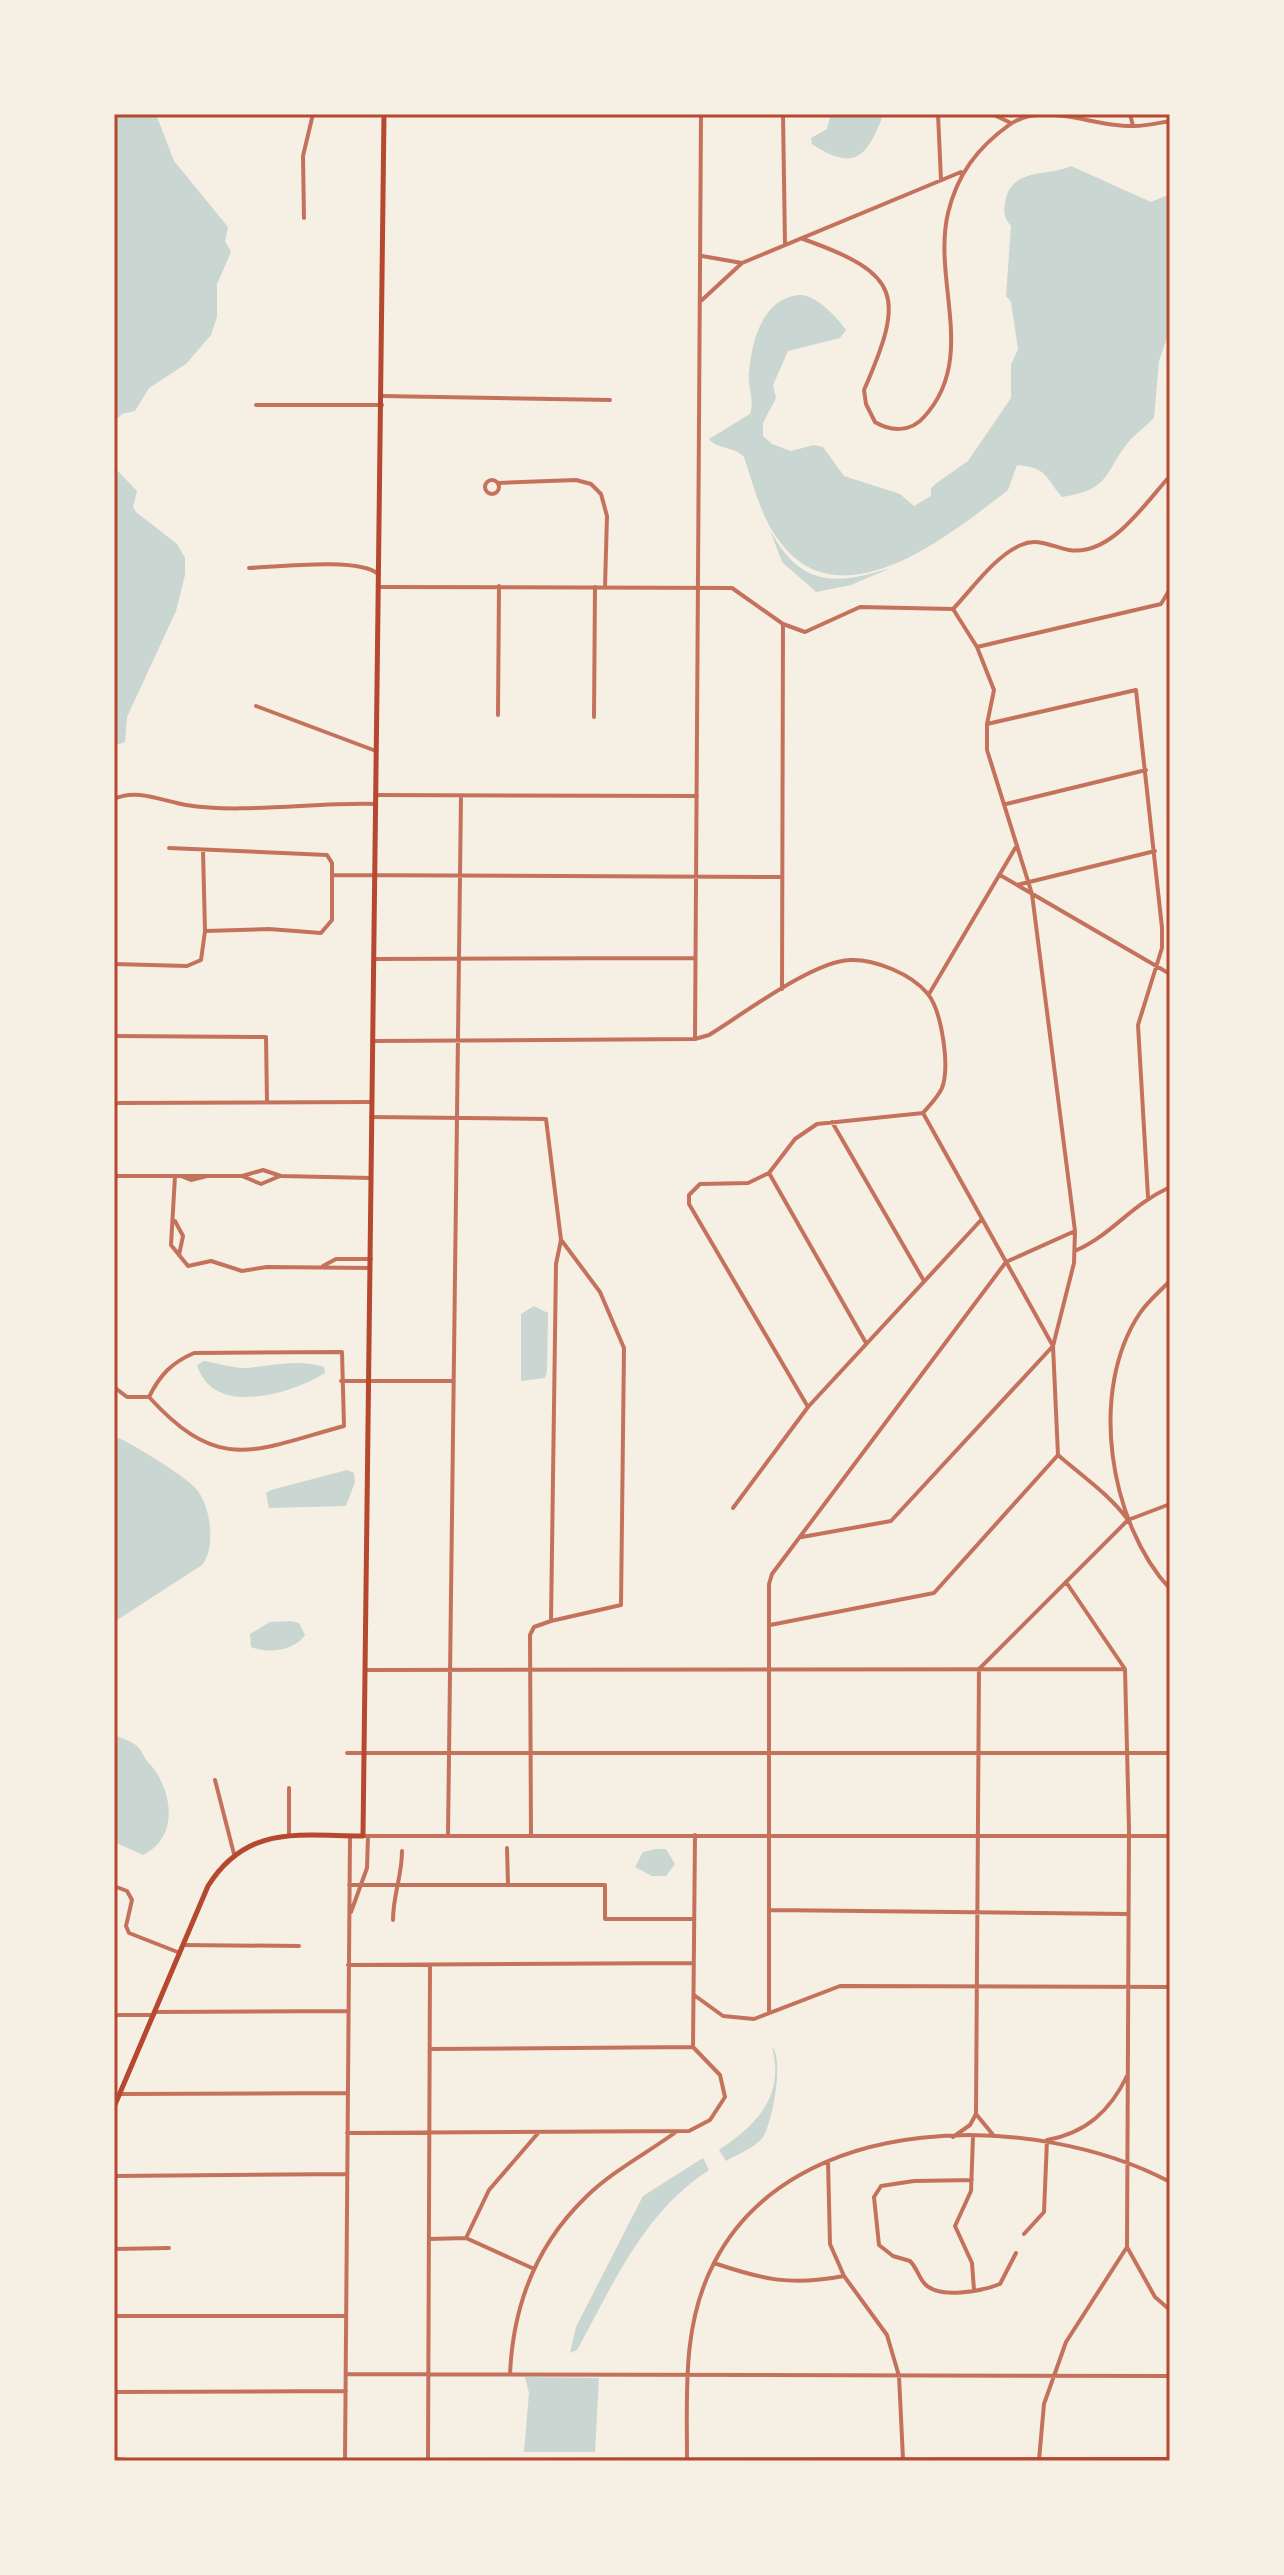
<svg xmlns="http://www.w3.org/2000/svg" width="1284" height="2575" font-family="Manrope,sans-serif">
	<rect width="100%" height="100%" fill="#f6efe4"/>
	<path fill="#c9d6d2" d="M 114,114 L 156,114 L 174,161 L 228,227 L 225,241 L 231,252 L 217,284 L 217,317 L 211,335 L 186,364 L 149,388 L 135,411 L 122,414 L 114,422 Z
		M 831,114 L 888,114 L 882,118 C 866,159 853,171 812,144 L 811,138 L 827,129 Z
		M 1071,166 L 1151,202 L 1170,194 L 1170,329 L 1159,361 L 1154,418 C 1147,425 1138,432 1131,439 C 1103,472 1113,489 1062,497 C 1044,476 1048,468 1017,465 L 1008,490 L 999,497 C 942,541 839,621 780,542 C 761,518 754,486 744,457 C 734,446 718,450 709,439 L 750,414 C 755,398 747,388 749,372 C 752,342 761,300 798,295 C 815,293 837,317 846,330 L 840,338 L 788,351 L 773,385 L 776,398 L 763,423 L 763,436 L 772,444 L 791,451 L 814,445 L 823,447 L 844,476 L 900,494 L 914,506 L 931,496 L 931,488 L 938,482 L 968,461 L 1011,398 L 1011,365 L 1018,349 L 1011,302 L 1006,296 L 1011,226 C 1005,219 1003,213 1005,203 C 1011,166 1049,177 1071,166 Z
		M 114,467 L 137,491 L 133,507 L 136,512 L 177,544 L 185,558 L 185,575 L 176,611 L 127,717 L 125,742 L 114,746 Z
		M 770,530 C 801,588 836,585 891,568 L 851,585 L 816,592 L 782,562 Z
		M 534,1306 L 548,1313 L 547,1370 L 545,1378 L 521,1381 L 521,1314 Z
		M 204,1361 C 217,1363 235,1369 248,1368 C 272,1365 301,1359 324,1367 L 325,1373 C 291,1394 213,1418 197,1365 Z
		M 114,1436 C 128,1441 189,1478 197,1490 C 211,1507 216,1548 202,1565 L 114,1622 Z
		M 347,1470 L 354,1473 L 355,1482 L 346,1506 L 269,1508 L 266,1493 L 271,1490 Z
		M 290,1621 L 299,1623 L 305,1635 C 294,1651 268,1654 251,1647 L 250,1634 L 270,1622 Z
		M 114,1735 C 121,1738 131,1741 137,1746 C 142,1750 144,1758 148,1762 C 172,1787 181,1837 143,1855 L 114,1842 Z
		M 655,1849 L 666,1849 L 675,1864 L 666,1876 L 652,1876 L 635,1867 L 643,1852 Z
		M 772,2047 C 784,2058 773,2121 763,2137 C 756,2147 738,2154 726,2161 L 719,2150 C 757,2124 785,2097 772,2047 Z
		M 703,2158 L 709,2170 C 643,2213 614,2283 577,2350 L 570,2353 L 576,2327 L 643,2196 Z
		M 525,2377 L 599,2378 L 595,2452 L 524,2452 L 529,2393 Z"/>
	<g fill="none" stroke-linecap="round" stroke-linejoin="round">
		<path stroke="#c5725c" stroke-width="4" d="M 783,114 L 785,245
			M 938,114 L 941,180
			M 992,114 L 1011,123
			M 1130,114 L 1133,126
			M 304,218 L 303,156 L 313,114
			M 803,239 C 902,274 905,296 864,390 L 866,404 L 875,422 C 891,432 911,432 924,417 C 978,358 932,282 948,213 C 957,175 977,148 1009,125 C 1044,100 1095,128 1134,126 C 1146,126 1158,123 1170,121
			M 702,256 L 742,263
			M 702,300 L 742,263 L 961,172
			M 382,396 L 610,400
			M 256,405 L 382,405
			M485 487a7 7 0 1 1 14 0a7 7 0 1 1-14 0Z
			M 498,483 L 576,480 L 591,484 L 601,494 L 607,516 L 605,587
			M 249,568 C 276,567 360,557 378,574
			M 953,609 L 977,647 L 994,690 L 987,724 L 987,750 L 1032,894 L 1075,1231 L 1074,1263 L 1053,1346 L 1058,1455 C 1082,1476 1109,1494 1128,1520
			M 977,647 L 1161,604 L 1170,589
			M 256,706 L 376,751
			M 498,715 L 499,586
			M 594,717 L 595,587
			M 987,724 L 1136,690 L 1162,928 L 1162,948 L 1138,1025 L 1148,1197
			M 376,795 L 697,796
			M 114,799 C 137,788 162,801 186,805 C 240,814 318,802 376,804
			M 1006,804 L 1146,770
			M 169,848 L 327,855 L 332,863 L 332,920 L 321,933 L 269,929 L 205,931
			M 332,875 L 780,877
			M 1000,875 L 1170,974
			M 1017,885 L 1155,851
			M 375,959 L 695,958
			M 114,964 L 187,966 L 201,960 L 205,931 L 203,850
			M 782,989 L 783,624
			M 929,994 L 1017,845
			M 114,1036 L 266,1037 L 267,1102
			M 695,1039 L 701,114
			M 374,1041 L 695,1039 L 709,1035 C 742,1015 813,961 850,960 C 875,959 911,974 927,993 C 942,1010 950,1067 942,1088 C 938,1097 929,1106 923,1113
			M 114,1103 L 371,1102
			M 371,1117 L 546,1119 L 561,1240 L 556,1264 L 551,1621 L 534,1627 L 530,1635 L 531,1835
			M 832,1122 L 924,1281
			M 769,1173 L 866,1343
			M 114,1176 L 207,1176 L 191,1180 L 181,1176
			M 175,1176 L 171,1245 L 188,1266 L 211,1261 L 242,1271 L 267,1267 L 370,1268
			M 207,1176 L 242,1176 L 263,1170 L 281,1176 L 371,1178
			M 242,1176 L 261,1184 L 280,1176
			M 175,1221 L 183,1236 L 179,1255
			M 1077,1250 C 1111,1235 1131,1205 1170,1187
			M 323,1266 L 336,1259 L 371,1259
			M 1170,1281 C 1160,1291 1148,1301 1140,1313 C 1088,1390 1109,1523 1170,1589
			M 341,1381 L 452,1381
			M 114,1387 L 127,1397 L 149,1397 C 220,1475 255,1450 344,1426 L 342,1352 L 194,1353 C 171,1363 160,1375 149,1397
			M 808,1407 L 689,1204 L 689,1195 L 700,1184 L 748,1183 L 769,1173 L 795,1139 L 817,1124 L 923,1113
			M 733,1508 L 808,1407 L 982,1219
			M 802,1537 L 891,1521 L 1053,1346 L 923,1113
			M 551,1621 L 621,1605 L 624,1348 L 600,1292 L 562,1241
			M 770,1625 L 934,1593 L 1058,1455
			M 366,1670 L 1125,1669
			M 347,1753 L 1170,1753
			M 215,1780 L 234,1854
			M 289,1835 L 289,1788
			M 448,1835 L 461,796
			M 507,1848 L 508,1885
			M 349,1885 L 605,1885 L 605,1919 L 694,1919
			M 114,1886 L 127,1891 L 132,1900 L 126,1926 L 129,1933 L 180,1953
			M 770,1910 L 1128,1914
			M 351,1912 L 367,1868 L 368,1836
			M 393,1920 C 393,1894 402,1877 402,1851
			M 183,1945 L 299,1946
			M 348,1965 L 694,1963
			M 694,1995 L 723,2016 L 754,2019 L 840,1986 L 1170,1987
			M 155,2012 L 347,2011
			M 769,2013 L 769,1584 L 772,1574 L 1006,1262 L 1075,1231
			M 114,2015 L 154,2015
			M 430,2049 L 693,2047
			M 119,2094 L 348,2093
			M 976,2114 L 994,2136
			M 347,2133 L 689,2131 L 710,2120 L 725,2097 L 720,2075 L 693,2047 L 695,1835
			M 953,2137 L 970,2125 L 976,2114 L 979,1669 L 1128,1520 L 1170,1504
			M 973,2137 L 971,2191 L 955,2226 L 972,2263 L 974,2290
			M 828,2161 L 830,2244 L 844,2276 L 887,2335 L 899,2376 L 903,2459
			M 114,2176 L 347,2174
			M 972,2180 L 914,2181 L 881,2186 L 874,2197 L 879,2245 L 893,2256 L 910,2261 C 917,2268 918,2276 924,2283 C 938,2300 982,2291 1000,2284 L 1016,2253
			M 1024,2234 L 1044,2212 L 1047,2140 C 1086,2133 1110,2111 1127,2076
			M 466,2238 L 489,2190 L 539,2132
			M 429,2239 L 466,2238 L 532,2268
			M 1127,2247 L 1155,2297 L 1170,2310
			M 114,2249 L 169,2248
			M 714,2263 C 764,2280 791,2286 844,2276
			M 114,2316 L 346,2316
			M 347,2374 L 1170,2376
			M 510,2374 C 513,2305 536,2245 586,2197 C 611,2172 647,2153 676,2132
			M 114,2392 L 346,2391
			M 687,2458 C 687,2392 682,2324 714,2263 C 793,2108 1036,2111 1170,2182
			M 428,2459 L 430,1965
			M 1039,2460 L 1044,2404 L 1066,2342 L 1127,2247 L 1129,1829 L 1125,1669 L 1066,1582
			M 345,2461 L 350,1836"/>
		<path stroke="#c5725c" stroke-width="4" d="M 379,587 L 732,588 L 783,624 L 805,632 L 860,607 L 953,609 C 972,589 995,556 1021,545 C 1038,537 1052,547 1069,550 C 1111,557 1145,503 1170,476
			M 363,1836 L 1170,1836"/>
		<path stroke="#b5482f" stroke-width="5" d="M 114,2107 L 208,1886 C 247,1824 299,1836 363,1836 L 384,114"/>
		<path stroke="#b5482f" stroke-width="6" d="M 114,2460 L 127,2461
			M 402,2461 L 1170,2460"/>
	</g>
	<rect width="1284" height="2575" fill="none" stroke="#f6efe4" stroke-width="232"/>
	<rect x="116" y="116" width="1052" height="2343" fill="none" stroke="#b5482f" stroke-width="3"/>
</svg>
